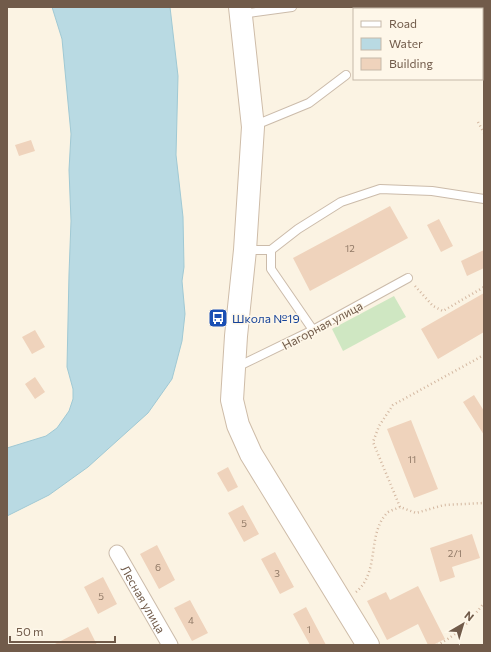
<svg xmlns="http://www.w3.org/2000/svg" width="491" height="652" font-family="Commissioner,sans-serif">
	<rect width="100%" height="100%" fill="#fbf3e3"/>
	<path fill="#cfe7c2" d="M 394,296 L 406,317 L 343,351 L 332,329 Z"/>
	<path fill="#b9dae3" stroke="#a0c9d4" d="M 52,7 L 170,7 L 178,76 L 176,155 L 183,217 L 184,267 L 182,281 L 185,314 L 182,341 L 172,379 L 148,413 L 88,467 L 49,495 L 7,516 L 7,448 L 46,436 L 57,428 L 69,411 L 73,399 L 73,389 L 67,367 L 69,274 L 71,221 L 69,170 L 71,134 L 62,39 Z"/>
	<path fill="#efd3bc" d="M 31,140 L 35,151 L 19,156 L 15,145 Z
		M 390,206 L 408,238 L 310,291 L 293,258 Z
		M 439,219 L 453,246 L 441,252 L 427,225 Z
		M 484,250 L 484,268 L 467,276 L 461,261 Z
		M 484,293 L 484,332 L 438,359 L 421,329 Z
		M 35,330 L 45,347 L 32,354 L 22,337 Z
		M 35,377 L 45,392 L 35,399 L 25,384 Z
		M 474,395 L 484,411 L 484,435 L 463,402 Z
		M 411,420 L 438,489 L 414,498 L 387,429 Z
		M 228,467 L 238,487 L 228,492 L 217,473 Z
		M 243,505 L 259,534 L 244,542 L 228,513 Z
		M 472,534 L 480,558 L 452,567 L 455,577 L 440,582 L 430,548 Z
		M 157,545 L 175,580 L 159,589 L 140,554 Z
		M 275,552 L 294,587 L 280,594 L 261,559 Z
		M 103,577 L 117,604 L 98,614 L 84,587 Z
		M 418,586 L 445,639 L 433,645 L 428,645 L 418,624 L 387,640 L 367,601 L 386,592 L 390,600 Z
		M 190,600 L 208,633 L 192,641 L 174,608 Z
		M 306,607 L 326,645 L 310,645 L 293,614 Z
		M 88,627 L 97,645 L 53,645 Z"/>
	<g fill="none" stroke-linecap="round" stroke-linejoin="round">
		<defs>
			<path id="lane" d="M 241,14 L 292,7
				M 253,126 L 309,103 L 346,75
				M 246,250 L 271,250 L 298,229 L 341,202 L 380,189 L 432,191 L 484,199
				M 271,250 L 271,269 L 313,330
				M 237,367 L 313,330 L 408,278"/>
			<g id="street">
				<path id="s1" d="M 117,553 L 170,645"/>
			</g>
			<path id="secondary" d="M 240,7 L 253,127 L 245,250 L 236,336 L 232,400 L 238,425 L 251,454 L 368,645"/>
		</defs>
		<use href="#lane" stroke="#cbbbaa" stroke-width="10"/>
		<use href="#street" stroke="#cbbbaa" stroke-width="17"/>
		<use href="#secondary" stroke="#cebca8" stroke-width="24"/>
		<path stroke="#d3b7a0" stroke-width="2.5" stroke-dasharray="1 3" stroke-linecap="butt" d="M 478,122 L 484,133
			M 415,286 L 433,306 L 443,311 L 484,287
			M 400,507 L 373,442 L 379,426 L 393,405 L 484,355
			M 356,592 C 380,572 367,536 386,514 C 388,511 396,509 400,507 L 416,513 L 444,505 L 484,503
			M 437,645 C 459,634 469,622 484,603"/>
		<use href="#lane" stroke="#fff" stroke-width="8"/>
		<use href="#street" stroke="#fff" stroke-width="15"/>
		<use href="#secondary" stroke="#fff" stroke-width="22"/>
	</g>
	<defs>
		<symbol id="bus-square" viewBox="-11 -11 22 22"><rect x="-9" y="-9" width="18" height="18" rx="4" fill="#1a4fb4" stroke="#fef7e9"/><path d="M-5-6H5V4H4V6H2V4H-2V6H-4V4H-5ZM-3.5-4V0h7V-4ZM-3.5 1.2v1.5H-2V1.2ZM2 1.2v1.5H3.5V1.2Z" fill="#fff"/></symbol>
	</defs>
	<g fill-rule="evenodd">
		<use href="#bus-square" x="207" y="307" width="22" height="22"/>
	</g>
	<g text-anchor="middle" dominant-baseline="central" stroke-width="3" stroke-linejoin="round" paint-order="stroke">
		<g font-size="10" fill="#907966">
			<text x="350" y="248">12</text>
			<text x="412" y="459">11</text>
			<text x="244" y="523">5</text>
			<text x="455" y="553">2/1</text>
			<text x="158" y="567">6</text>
			<text x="277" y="573">3</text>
			<text x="101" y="596">5</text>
			<text x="191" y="620">4</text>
			<text x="309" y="629">1</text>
		</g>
		<g font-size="12" fill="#164399" stroke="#fef7e9" text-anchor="start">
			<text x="232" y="318">Школа №19</text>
		</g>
		<g font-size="12" fill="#715b4a" stroke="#fef7e9">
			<text transform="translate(322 325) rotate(-28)">Нагорная улица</text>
			<text stroke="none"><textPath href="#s1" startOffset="53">Лесная улица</textPath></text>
		</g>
	</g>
	<rect width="491" height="652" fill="none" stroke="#715b4a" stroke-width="16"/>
	<rect x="353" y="8" width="130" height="72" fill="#fef7e9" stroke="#c6b9a9"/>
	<rect x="361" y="21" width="20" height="6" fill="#ffffff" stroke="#c6b9a9"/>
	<text x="389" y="28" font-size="12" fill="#715b4a">Road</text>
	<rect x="361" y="38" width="20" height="12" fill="#b9dae3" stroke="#c6b9a9"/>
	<text x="389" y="48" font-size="12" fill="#715b4a">Water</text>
	<rect x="361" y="58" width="20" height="12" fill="#efd3bc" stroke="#c6b9a9"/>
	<text x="389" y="68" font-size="12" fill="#715b4a">Building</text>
	<g transform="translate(463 624) rotate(38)" stroke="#fef7e9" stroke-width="3" paint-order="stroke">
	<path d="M0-3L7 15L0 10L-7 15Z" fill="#715b4a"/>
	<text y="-6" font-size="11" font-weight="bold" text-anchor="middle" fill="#715b4a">N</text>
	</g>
	<path d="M10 636v6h105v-6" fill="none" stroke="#715b4a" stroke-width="2"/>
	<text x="16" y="636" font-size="12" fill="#715b4a" stroke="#fef7e9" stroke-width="3" paint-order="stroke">50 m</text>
</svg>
